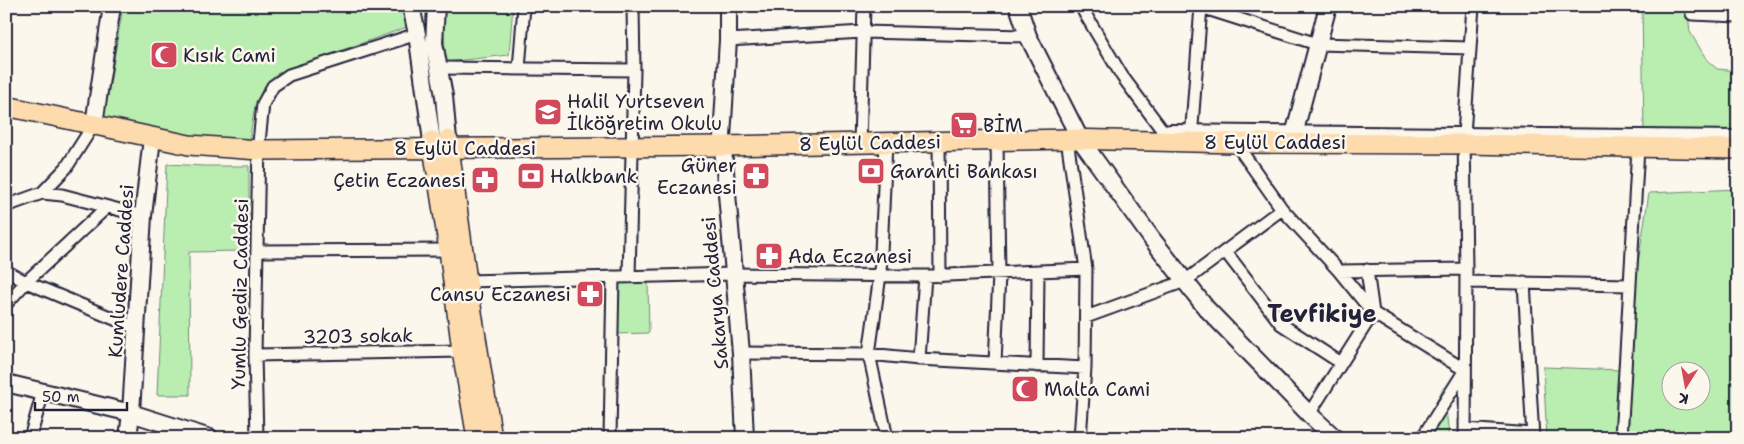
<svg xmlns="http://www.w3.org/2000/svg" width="1744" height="444" font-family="'Shantell Sans',sans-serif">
	<rect width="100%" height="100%" fill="#fbf7ec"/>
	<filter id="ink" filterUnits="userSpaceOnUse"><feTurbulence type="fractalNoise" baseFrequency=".02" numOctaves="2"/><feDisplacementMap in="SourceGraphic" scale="10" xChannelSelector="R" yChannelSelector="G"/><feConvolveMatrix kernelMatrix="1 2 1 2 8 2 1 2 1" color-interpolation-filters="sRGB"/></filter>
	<g filter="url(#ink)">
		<path fill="#baeeb0" stroke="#6e8876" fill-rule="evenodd" d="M 123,6 L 400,6 L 407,27 L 278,73 L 263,88 L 255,106 L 249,141 L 193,138 L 104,118 Z
			M 446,6 L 513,6 L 509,55 L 446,62 L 443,21 Z
			M 1642,6 L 1687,6 L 1690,32 L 1707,60 L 1717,69 L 1738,71 L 1738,134 L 1644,135 Z
			M 167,164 L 204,166 L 249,166 L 249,245 L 241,251 L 189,252 L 190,395 L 157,395 Z
			M 1738,189 L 1738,438 L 1547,438 L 1543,367 L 1621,370 L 1649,193 ZM 1672,372 L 1702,372 L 1702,402 L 1672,402 Z
			M 627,281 L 648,281 L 649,333 L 616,334 L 617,285 Z
			M 1444,387 L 1449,438 L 1417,438 Z"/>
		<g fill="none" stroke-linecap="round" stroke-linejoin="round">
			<defs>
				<path id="street" d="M 1083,6 L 1084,12 L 1122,76 L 1171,142
					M 1198,6 L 1317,44 L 1470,48
					M 1692,6 L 1692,14 L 1738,16
					M 728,40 L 863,32 L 1028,36
					M 439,68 L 634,70
					M 519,69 L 524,6
					M 1067,139 L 1086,269 L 1085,368 L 1080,438
					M 1191,139 L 1201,6
					M 1234,141 L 1282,209 L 1339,271 L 1373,313 L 1465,370 L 1422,438
					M 886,142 L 880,275 L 869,354 L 887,438
					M 939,142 L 940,276
					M 860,143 L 864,6
					M 42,193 L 66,168 L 94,124
					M 6,206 L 42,193 L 62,195 L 143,216
					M 257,251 L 449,250
					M 1225,251 L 1281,324 L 1341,363
					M 6,271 L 26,282 L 136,328
					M 1339,271 L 1466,269
					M 629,277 L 634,70 L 633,6
					M 467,281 L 734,274 L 925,276 L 1086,269
					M 1466,282 L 1630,285
					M 1524,282 L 1533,438
					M 6,304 L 26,282 L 107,207
					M 1086,317 L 1185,281 L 1282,209
					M 741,353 L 869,354 L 919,359 L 1085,368
					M 255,355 L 462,351
					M 919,359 L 925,276
					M 995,363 L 999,274 L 997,140
					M 1037,366 L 1038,272
					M 1309,414 L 1373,313 L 1367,270
					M 1465,429 L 1533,434
					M 30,438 L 43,392
					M 168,438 L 168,425
					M 257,438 L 255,355 L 259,142 L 263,104 L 273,86 L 289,75 L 417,34
					M 610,438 L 613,277
					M 1465,438 L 1466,269 L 1464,135 L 1473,6
					M 1621,438 L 1638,148"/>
				<path id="secondary" d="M 411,6 L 417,34 L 432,141
					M 436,6 L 434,43 L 444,96 L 448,140
					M 728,6 L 728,40 L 722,137 L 741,353 L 745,438
					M 1018,6 L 1028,36 L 1080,139 L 1152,239 L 1206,308 L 1309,414 L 1335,438
					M 94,124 L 112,6
					M 1170,133 L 1738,139
					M 1292,142 L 1328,6
					M 6,383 L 131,413 L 210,438
					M 128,438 L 131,413 L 143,216 L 152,138"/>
				<path id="primary" d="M 6,106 L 189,145 L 259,150 L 723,146 L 1067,139 L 1235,143 L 1464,144 L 1738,149
					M 448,140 L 467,281 L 492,438
					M 432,141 L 449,250 L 462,351 L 477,438"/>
			</defs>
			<use href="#street" stroke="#22223b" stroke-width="15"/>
			<use href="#secondary" stroke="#22223b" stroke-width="20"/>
			<use href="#primary" stroke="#22223b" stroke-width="22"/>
			<use href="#street" stroke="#fbf7ec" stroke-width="11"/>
			<use href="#secondary" stroke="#fbf7ec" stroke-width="16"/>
			<use href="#primary" stroke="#fedbac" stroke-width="19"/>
		</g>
	</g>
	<defs>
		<symbol id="mosque-square" viewBox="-11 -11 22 22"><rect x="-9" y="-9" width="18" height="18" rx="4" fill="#d1495b" stroke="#fbf7ec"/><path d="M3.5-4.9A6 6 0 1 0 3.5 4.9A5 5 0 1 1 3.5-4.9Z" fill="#fff"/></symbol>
		<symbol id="school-square" viewBox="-11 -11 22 22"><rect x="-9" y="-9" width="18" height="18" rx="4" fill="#d1495b" stroke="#fbf7ec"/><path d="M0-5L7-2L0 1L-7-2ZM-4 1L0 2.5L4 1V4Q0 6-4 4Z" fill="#fff"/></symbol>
		<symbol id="supermarket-square" viewBox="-11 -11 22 22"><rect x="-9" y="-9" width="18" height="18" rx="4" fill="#d1495b" stroke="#fbf7ec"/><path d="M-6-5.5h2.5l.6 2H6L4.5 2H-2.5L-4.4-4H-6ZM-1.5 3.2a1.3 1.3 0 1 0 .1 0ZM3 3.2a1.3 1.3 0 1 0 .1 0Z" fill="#fff"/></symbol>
		<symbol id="bank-square" viewBox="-11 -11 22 22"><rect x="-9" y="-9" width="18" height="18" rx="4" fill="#d1495b" stroke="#fbf7ec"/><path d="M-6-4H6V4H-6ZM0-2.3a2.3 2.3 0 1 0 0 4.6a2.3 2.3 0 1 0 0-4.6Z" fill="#fff"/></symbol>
		<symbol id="pharmacy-square" viewBox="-11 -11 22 22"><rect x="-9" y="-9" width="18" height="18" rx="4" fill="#d1495b" stroke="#fbf7ec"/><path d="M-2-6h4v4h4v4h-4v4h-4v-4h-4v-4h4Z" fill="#fff"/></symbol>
	</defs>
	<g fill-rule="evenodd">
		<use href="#mosque-square" x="148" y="39" width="32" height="32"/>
		<use href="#school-square" x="532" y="96" width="32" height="32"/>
		<use href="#supermarket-square" x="948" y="109" width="32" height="32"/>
		<use href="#bank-square" x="855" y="155" width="32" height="32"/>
		<use href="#bank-square" x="515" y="160" width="32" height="32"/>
		<use href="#pharmacy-square" x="740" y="160" width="32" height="32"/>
		<use href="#pharmacy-square" x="469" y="164" width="32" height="32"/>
		<use href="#pharmacy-square" x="753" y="240" width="32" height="32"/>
		<use href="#pharmacy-square" x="574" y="278" width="32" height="32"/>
		<use href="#mosque-square" x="1009" y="373" width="32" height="32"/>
	</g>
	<g text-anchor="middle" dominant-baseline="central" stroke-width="5" stroke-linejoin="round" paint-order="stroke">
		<g font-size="19" fill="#22223b" stroke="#fbf7ec" text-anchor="start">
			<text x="183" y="55">Kısık Cami</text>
			<text x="567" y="101">Halil Yurtseven<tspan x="567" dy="22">İlköğretim Okulu</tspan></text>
			<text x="983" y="125">BİM</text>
			<text x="737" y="165" text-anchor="end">Güner<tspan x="737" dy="22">Eczanesi</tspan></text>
			<text x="890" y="171">Garanti Bankası</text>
			<text x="550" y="176">Halkbank</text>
			<text x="466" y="180" text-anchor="end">Çetin Eczanesi</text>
			<text x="788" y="256">Ada Eczanesi</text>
			<text x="571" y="294" text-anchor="end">Cansu Eczanesi</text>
			<text x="1044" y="389">Malta Cami</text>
		</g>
		<g font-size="19" fill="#22223b" stroke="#fbf7ec">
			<text x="1275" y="142">8 Eylül Caddesi</text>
			<text transform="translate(870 143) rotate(-1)">8 Eylül Caddesi</text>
			<text x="465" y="148">8 Eylül Caddesi</text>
			<text transform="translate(121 271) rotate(-86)">Kumludere Caddesi</text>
			<text transform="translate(715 293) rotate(-95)">Sakarya Caddesi</text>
			<text transform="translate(240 294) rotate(-89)">Yumlu Gediz Caddesi</text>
			<text transform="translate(358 336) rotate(-1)">3203 sokak</text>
		</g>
		<g font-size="24" font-weight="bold" fill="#22223b" stroke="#fbf7ec">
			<text x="1322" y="314">Tevfikiye</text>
		</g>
	</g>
	<rect width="1744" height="444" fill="none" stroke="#fbf7ec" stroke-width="25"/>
	<rect x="12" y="12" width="1719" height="419" fill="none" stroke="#22223b" stroke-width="2" filter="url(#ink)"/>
	<g transform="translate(1686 386) rotate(191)"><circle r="24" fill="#fbf7ec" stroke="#a4a2a5"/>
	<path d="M0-4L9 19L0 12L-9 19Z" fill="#d1495b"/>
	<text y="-8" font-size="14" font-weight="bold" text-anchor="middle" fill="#22223b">K</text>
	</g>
	<path d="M35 402v8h92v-8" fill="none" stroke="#22223b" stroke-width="2.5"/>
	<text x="42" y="402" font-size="15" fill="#22223b" stroke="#fbf7ec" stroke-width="4" paint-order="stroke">50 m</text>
</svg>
